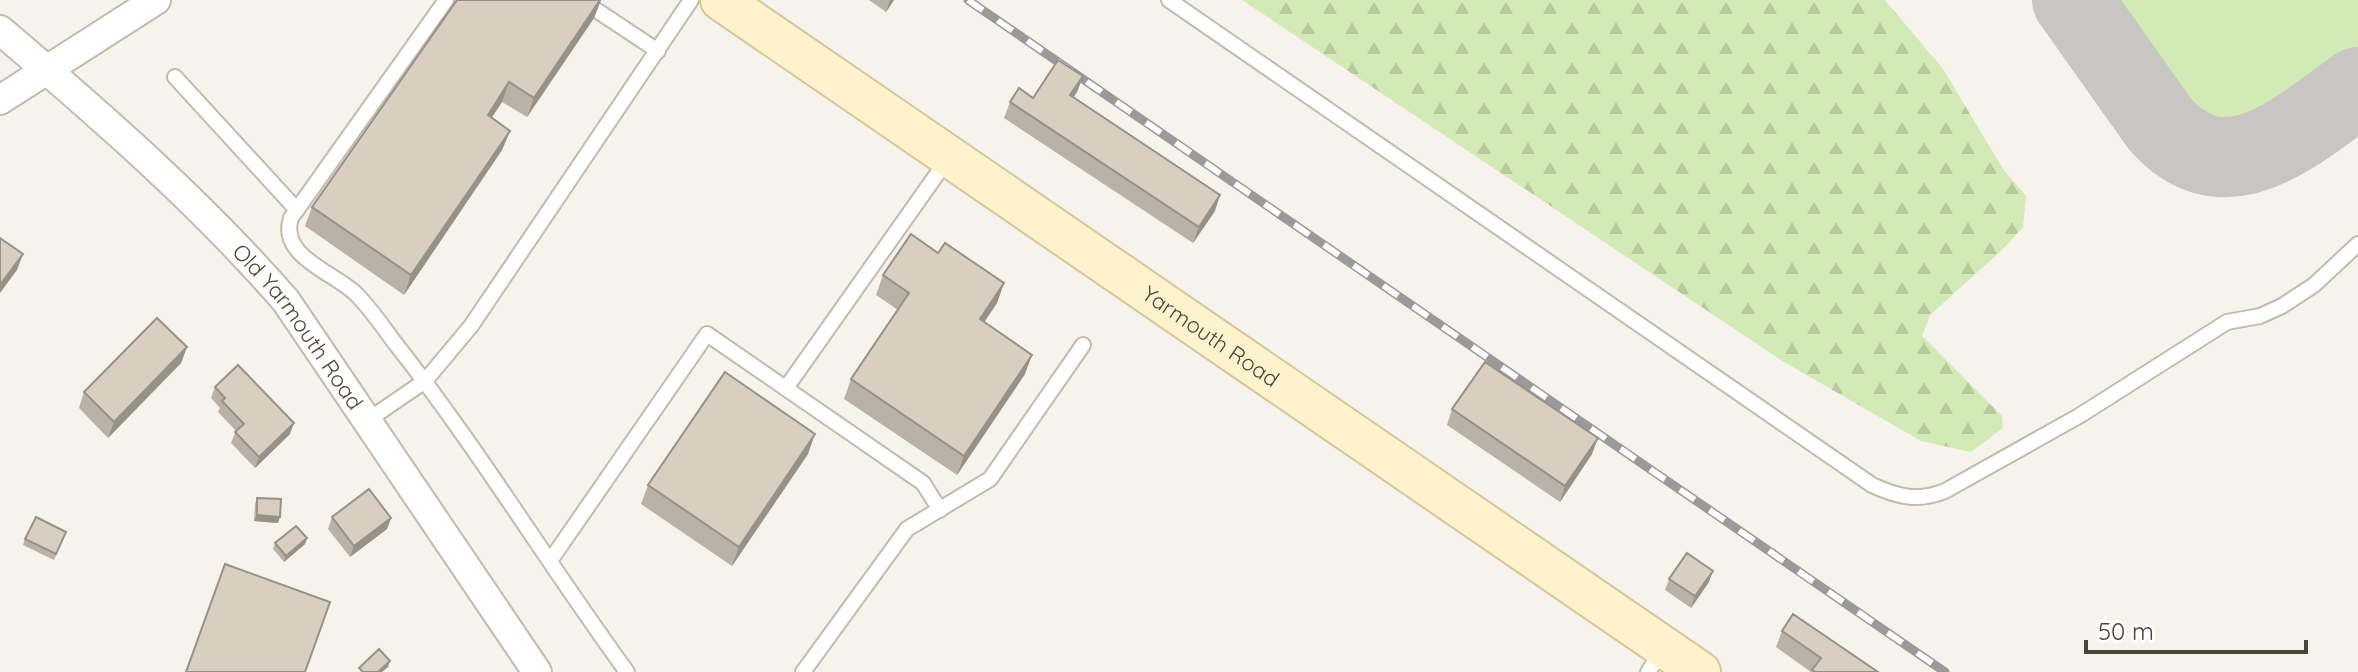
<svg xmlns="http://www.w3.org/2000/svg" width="2358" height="672" font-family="Quicksand,sans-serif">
	<defs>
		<pattern id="forest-firs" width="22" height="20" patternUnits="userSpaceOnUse" patternTransform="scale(2)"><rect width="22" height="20" fill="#d2eab5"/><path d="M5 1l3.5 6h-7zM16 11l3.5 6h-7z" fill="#b6ca9c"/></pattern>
	</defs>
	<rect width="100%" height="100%" fill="#f6f3ec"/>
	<path fill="#d2eab5" d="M 2104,0 L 2358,0 L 2358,55 L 2266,121 L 2239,129 L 2216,129 L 2191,115 L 2160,80 Z"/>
	<path fill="url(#forest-firs)" d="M 1242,0 L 1885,0 L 1943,69 L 2003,169 L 2026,196 L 2023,227 L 2002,250 L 1930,315 L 1922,336 L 2002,416 L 2003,428 L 1971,452 L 1921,441 L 1784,362 Z"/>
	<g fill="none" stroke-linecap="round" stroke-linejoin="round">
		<path stroke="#c8c6c3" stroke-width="80" d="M 2072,0 L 2160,124 C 2226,199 2299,129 2358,87"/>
		<defs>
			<path id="lane" d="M 446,0 L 291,218 C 278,257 336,273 357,295 C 371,309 383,327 395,343 C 478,448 548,564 627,672
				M 581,0 L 658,51
				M 1169,0 L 1872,485 C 1898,497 1918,502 1945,491 L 2079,416 L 2227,322 L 2260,316 L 2282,306 L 2314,285 L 2358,244
				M 175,77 L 297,210
				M 786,388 L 947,160
				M 365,422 L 425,381 L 471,326 L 691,0
				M 550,561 L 707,334 L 923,483 L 940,510
				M 803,672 L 907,529 L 990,479 L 1083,345
				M 1648,672 L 1664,648"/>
			<g id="street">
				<path id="s1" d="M 0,30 C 100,115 200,202 286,301 L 537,672"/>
				<path d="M 0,100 L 156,0"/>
			</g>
			<g id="secondary">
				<path id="s2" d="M 721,0 L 1700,672"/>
			</g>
		</defs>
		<use href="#lane" stroke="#c2bbae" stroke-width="18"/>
		<use href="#street" stroke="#c2bbae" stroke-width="32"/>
		<use href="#secondary" stroke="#d6c79b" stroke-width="44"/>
		<use href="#lane" stroke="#fff" stroke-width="14"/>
		<use href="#street" stroke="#fff" stroke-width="28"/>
		<use href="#secondary" stroke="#fff3cd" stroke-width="40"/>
		<defs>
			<path id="rail" d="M 968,0 L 1945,672"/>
		</defs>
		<use href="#rail" stroke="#9a9a9a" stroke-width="9"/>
		<use href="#rail" stroke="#fff" stroke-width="6" stroke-dasharray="18" stroke-linecap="butt"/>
	</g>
	<path fill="#bab2a6" d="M 601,0 L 594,18 L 527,117 L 502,102 L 492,117 L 510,131 L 502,150 L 404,295 L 305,226 L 312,207 Z
		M 869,0 L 894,0 L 886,12 Z
		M 1083,76 L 1077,92 L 1073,97 L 1215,211 L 1193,243 L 1004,118 L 1010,102 L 1033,98 Z
		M 938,253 L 1004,283 L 997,303 L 984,322 L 1025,374 L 957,475 L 844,399 L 851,379 L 898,310 L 876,295 L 883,275 Z
		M 187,347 L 181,363 L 108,438 L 79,408 L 84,392 Z
		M 215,387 L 290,434 L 255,468 L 231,443 L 236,431 L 218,412 L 220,408 L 211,398 Z
		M 1452,409 L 1592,454 L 1560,502 L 1447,425 Z
		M 808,454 L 732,566 L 641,504 L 648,485 Z
		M 257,498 L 278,523 L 254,521 L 255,504 Z
		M 332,517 L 391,518 L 387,529 L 350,557 L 328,529 Z
		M 66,532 L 54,560 L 23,545 L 25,539 Z
		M 307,538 L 305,544 L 284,562 L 273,549 L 275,543 Z
		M 1669,579 L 1709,582 L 1691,608 L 1665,590 Z
		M 1782,631 L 1878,672 L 1811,672 L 1776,647 Z"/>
	<path fill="#979187" d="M 601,0 L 594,18 L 527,117 L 534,98 Z
		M 890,0 L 894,0 L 886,12 Z
		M 1083,76 L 1077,92 L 1064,111 L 1070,95 Z
		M 509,82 L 502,102 L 481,134 L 488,115 Z
		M 510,131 L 502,150 L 404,295 L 411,275 Z
		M 1220,195 L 1215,211 L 1193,243 L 1199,227 Z
		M 23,254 L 17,270 L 0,293 L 0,285 Z
		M 1004,283 L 997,303 L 973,339 L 980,319 Z
		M 187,347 L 181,363 L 108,438 L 114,422 Z
		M 1032,355 L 1025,374 L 957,475 L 964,456 Z
		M 294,423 L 290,434 L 255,468 L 259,457 Z
		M 815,434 L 808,454 L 732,566 L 739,547 Z
		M 1598,438 L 1592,454 L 1560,502 L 1565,486 Z
		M 257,515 L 280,517 L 278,523 L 254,521 Z
		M 391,518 L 387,529 L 350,557 L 354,546 Z
		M 307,538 L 305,544 L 284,562 L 286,556 Z
		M 1713,571 L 1709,582 L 1691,608 L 1695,596 Z
		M 390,661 L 388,667 L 382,672 L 378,672 Z"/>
	<path fill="#d8cfc1" stroke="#979187" stroke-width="2" d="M 457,0 L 600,0 L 534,98 L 509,82 L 488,115 L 510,131 L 411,275 L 312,207 Z
		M 1058,60 L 1083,76 L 1070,95 L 1220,195 L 1199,227 L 1010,102 L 1019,88 L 1033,98 Z
		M 911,234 L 938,253 L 945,243 L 1004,283 L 980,319 L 1032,355 L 964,456 L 851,379 L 909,293 L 883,275 Z
		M 0,238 L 23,254 L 0,285 Z
		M 157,318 L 187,347 L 114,422 L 84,392 Z
		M 1485,362 L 1598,438 L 1565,486 L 1452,409 Z
		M 238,365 L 294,423 L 259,457 L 235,432 L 244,424 L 222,401 L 225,398 L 215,387 Z
		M 725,372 L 815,434 L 739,547 L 648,485 Z
		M 369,489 L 391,518 L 354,546 L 332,517 Z
		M 257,498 L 281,499 L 280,517 L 257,515 Z
		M 36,517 L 66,532 L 56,554 L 25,539 Z
		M 296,526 L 307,538 L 286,556 L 275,543 Z
		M 1687,553 L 1713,571 L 1695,596 L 1669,579 Z
		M 225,564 L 330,602 L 305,672 L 186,672 Z
		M 1793,614 L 1878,672 L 1815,672 L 1812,670 L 1821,658 L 1782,631 Z
		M 379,649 L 390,661 L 378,672 L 363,672 L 359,668 Z"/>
	<g text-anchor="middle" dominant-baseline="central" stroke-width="6" stroke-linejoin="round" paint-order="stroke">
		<g font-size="22" fill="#4b4439" stroke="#fff">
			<text stroke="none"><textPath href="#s1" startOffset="422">Old Yarmouth Road</textPath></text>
			<text stroke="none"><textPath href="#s2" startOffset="594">Yarmouth Road</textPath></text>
		</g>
	</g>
	<path d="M2086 640v12h220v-12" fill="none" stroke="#4b4439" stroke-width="4"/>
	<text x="2098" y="640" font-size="24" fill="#4b4439" stroke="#ffffff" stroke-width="6" paint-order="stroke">50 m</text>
</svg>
